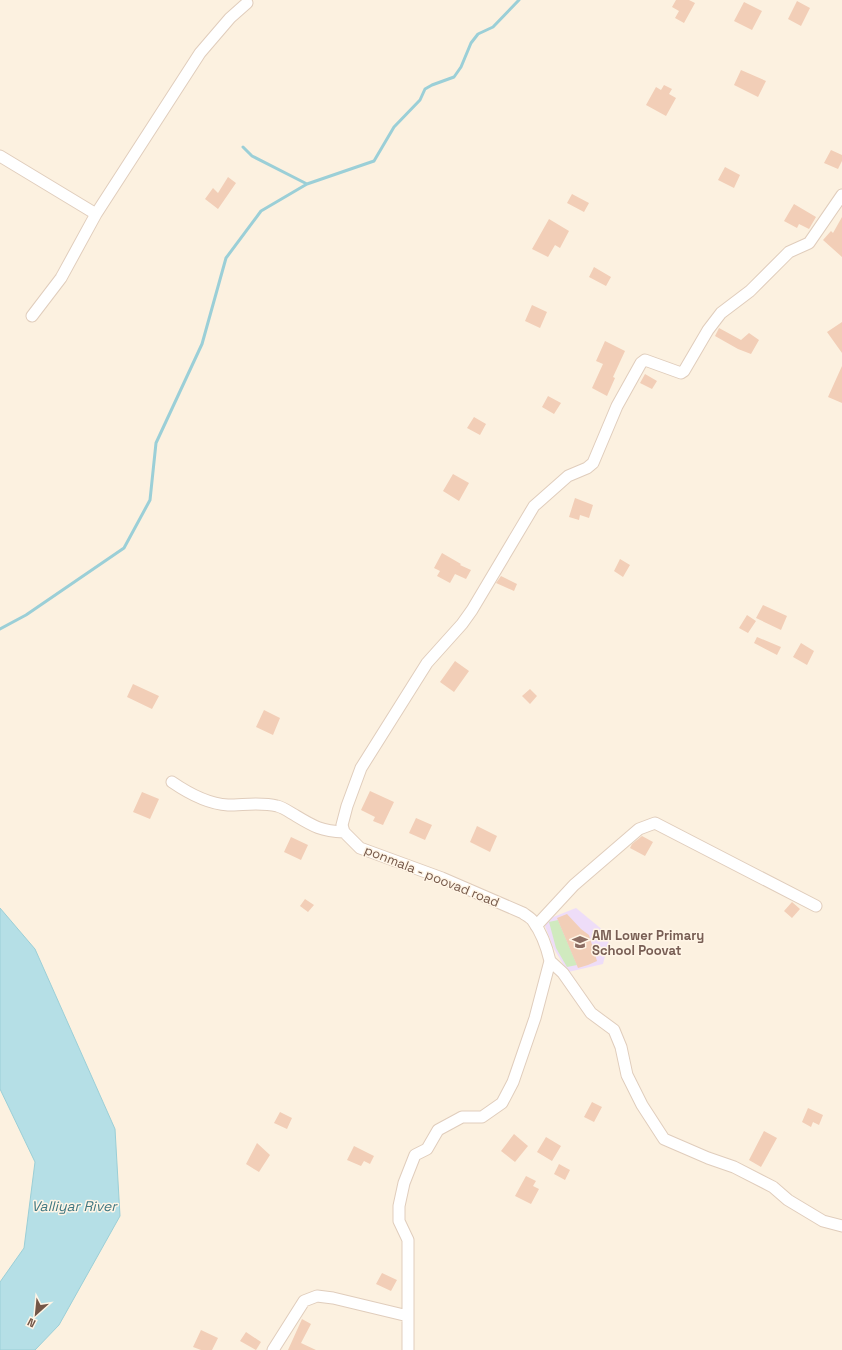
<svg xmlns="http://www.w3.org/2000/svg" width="842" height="1350" font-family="'Space Grotesk',sans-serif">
	<rect width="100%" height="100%" fill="#fcf1e0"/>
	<path fill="#eeddf8" d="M 576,908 L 610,936 L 603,964 L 568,972 L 554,949 L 543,921 Z"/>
	<path fill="#d0eabf" d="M 558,920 L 577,965 L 567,967 L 556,948 L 549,922 Z"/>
	<path fill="#b5dfe6" stroke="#9bcfd7" d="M 0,908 L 35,949 L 115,1129 L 120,1216 L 59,1325 L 35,1350 L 0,1350 L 0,1282 L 24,1248 L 35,1162 L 0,1089 Z"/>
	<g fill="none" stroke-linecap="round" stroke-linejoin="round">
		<path stroke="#9bcfd7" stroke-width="3" d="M 243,147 L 252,156 L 307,184
			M 0,629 L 26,615 L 124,548 L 150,500 L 156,443 L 202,344 L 226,258 L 261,211 L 307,184 L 374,161 L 394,127 L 420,100 L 425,89 L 432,85 L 454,77 L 461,67 L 471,43 L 478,34 L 493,27 L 519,0"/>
	</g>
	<path fill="#f2ceb7" d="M 676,0 L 689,0 L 695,3 L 684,23 L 675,18 L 679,11 L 672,7 Z
		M 797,1 L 810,8 L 801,26 L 788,19 Z
		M 744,2 L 762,11 L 752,30 L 734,21 Z
		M 741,70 L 766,81 L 758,97 L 734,85 Z
		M 664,85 L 672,89 L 669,94 L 676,98 L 666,116 L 646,105 L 656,87 L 661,90 Z
		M 831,150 L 842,155 L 842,161 L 838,169 L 824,163 Z
		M 725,167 L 740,175 L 734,188 L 718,180 Z
		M 228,177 L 236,183 L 218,209 L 205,199 L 213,188 L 218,193 Z
		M 572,194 L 589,203 L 584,212 L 567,203 Z
		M 794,204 L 816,217 L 809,229 L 799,224 L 797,228 L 784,221 Z
		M 842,217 L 842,257 L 823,240 L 831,231 L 833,233 Z
		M 549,219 L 569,231 L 560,248 L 555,245 L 548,257 L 532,249 Z
		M 594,267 L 611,277 L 606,286 L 589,277 Z
		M 532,305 L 547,312 L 540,328 L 525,321 Z
		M 842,322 L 842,353 L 827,332 Z
		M 719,328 L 741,340 L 749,333 L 759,340 L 751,354 L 738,349 L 715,336 Z
		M 605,341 L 625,351 L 613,377 L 615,378 L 607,396 L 592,388 L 603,364 L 596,361 Z
		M 842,366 L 842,403 L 828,397 Z
		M 645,374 L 657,381 L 652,389 L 640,383 Z
		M 548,396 L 561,403 L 554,414 L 542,407 Z
		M 474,417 L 486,424 L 480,435 L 467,428 Z
		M 453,474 L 469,483 L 459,501 L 443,491 Z
		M 575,498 L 593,505 L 589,518 L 580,515 L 579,520 L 569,517 Z
		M 442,553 L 461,564 L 460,565 L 471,570 L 466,579 L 455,574 L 450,583 L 437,576 L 440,571 L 434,568 Z
		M 620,559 L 630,565 L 623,577 L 614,571 Z
		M 501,576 L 517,584 L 514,591 L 496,583 Z
		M 763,605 L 787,616 L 781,630 L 756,618 Z
		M 747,615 L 756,621 L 748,633 L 739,628 Z
		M 757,637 L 781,647 L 777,655 L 754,643 Z
		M 801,643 L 814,651 L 807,665 L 793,657 Z
		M 455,661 L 469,671 L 454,692 L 440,682 Z
		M 133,684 L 159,696 L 152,709 L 127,697 Z
		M 530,689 L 537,696 L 530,704 L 522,696 Z
		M 264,710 L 280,718 L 273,735 L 256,727 Z
		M 370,791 L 394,802 L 383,825 L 373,821 L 375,817 L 361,810 Z
		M 142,792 L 159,799 L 150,819 L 133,812 Z
		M 416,818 L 432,825 L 425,840 L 409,833 Z
		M 477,826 L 497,836 L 490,852 L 470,842 Z
		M 642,836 L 653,842 L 645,856 L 630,848 L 632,844 Z
		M 291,837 L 308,845 L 301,860 L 284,852 Z
		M 305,899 L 314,905 L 308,912 L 300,906 Z
		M 792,902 L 800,909 L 792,918 L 784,911 Z
		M 567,914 L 581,929 L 589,935 L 597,961 L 588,965 L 578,968 L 557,918 Z
		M 592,1102 L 602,1107 L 594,1122 L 584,1117 Z
		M 808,1108 L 823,1115 L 819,1125 L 813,1122 L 811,1127 L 802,1122 Z
		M 280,1112 L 292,1118 L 287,1129 L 274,1123 Z
		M 764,1131 L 777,1138 L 761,1167 L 749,1160 Z
		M 514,1134 L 528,1146 L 515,1162 L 501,1151 Z
		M 546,1137 L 561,1146 L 552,1161 L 537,1152 Z
		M 257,1143 L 270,1155 L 259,1172 L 246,1164 Z
		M 354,1146 L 374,1156 L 370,1164 L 364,1161 L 361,1166 L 347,1160 Z
		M 559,1164 L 570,1170 L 565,1180 L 554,1174 Z
		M 526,1176 L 536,1181 L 533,1186 L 539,1189 L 531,1204 L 515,1196 Z
		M 382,1273 L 397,1280 L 391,1291 L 376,1284 Z
		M 302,1319 L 311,1324 L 301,1343 L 316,1350 L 288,1350 Z
		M 201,1330 L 218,1338 L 212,1350 L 201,1350 L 193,1347 Z
		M 246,1332 L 261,1342 L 256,1350 L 240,1341 Z"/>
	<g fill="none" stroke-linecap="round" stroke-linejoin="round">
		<defs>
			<path id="street" d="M 0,156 L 96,214
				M 32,316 L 61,278 L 96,214 L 200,53 L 230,18 L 247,3
				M 172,782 C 188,793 208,804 228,805 C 244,805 261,802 277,806 C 282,807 288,811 293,814 C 313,826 320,831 344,832
				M 536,926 L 574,885 L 639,829 L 655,823 L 816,906
				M 550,961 L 563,973 L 591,1013 L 614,1030 L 621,1047 L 627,1075 L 642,1105 L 664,1139 L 708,1158 L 734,1167 L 773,1187 L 788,1200 L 823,1221 L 842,1226
				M 273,1350 L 304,1301 L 317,1296 L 333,1298 L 408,1316
				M 408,1350 L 408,1240 L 399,1221 L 399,1206 L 404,1183 L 415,1155 L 427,1149 L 438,1130 L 462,1117 L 482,1117 L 502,1103 L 513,1082 L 535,1018 L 550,961 C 547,948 541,932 533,921 C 531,918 527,916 523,913 L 442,878 L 360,848 L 344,832 L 342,825 L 347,806 L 361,768 L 427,663 L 462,624 L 472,610 L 534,506 L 568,476 L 587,468 L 593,463 L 617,406 L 641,363 L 645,360 L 681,373 L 684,371 L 708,330 L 721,313 L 750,291 L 789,252 L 809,243 L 842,195"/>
		</defs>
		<use href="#street" stroke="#e0cdbc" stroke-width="13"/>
		<use href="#street" stroke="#fff" stroke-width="11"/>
	</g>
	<defs>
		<symbol id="school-bare" viewBox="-9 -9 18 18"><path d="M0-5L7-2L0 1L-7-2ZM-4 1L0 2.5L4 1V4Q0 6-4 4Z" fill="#8d6e63" stroke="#fff5e6" stroke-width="2.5" paint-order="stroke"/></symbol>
	</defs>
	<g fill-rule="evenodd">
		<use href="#school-bare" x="569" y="931" width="22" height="22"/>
	</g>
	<g text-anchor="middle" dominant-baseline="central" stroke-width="3" stroke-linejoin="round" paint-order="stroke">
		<g font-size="13" fill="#735647" stroke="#fff5e6">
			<text transform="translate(432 876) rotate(22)">ponmala - poovad road</text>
		</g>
		<g font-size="13" font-weight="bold" fill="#785e54" stroke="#fff5e6" text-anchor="start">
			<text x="592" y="935">AM Lower Primary<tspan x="592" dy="15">School Poovat</tspan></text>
		</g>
		<g font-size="14" font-style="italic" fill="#3e7680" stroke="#fff5e6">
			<text x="74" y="1206">Valliyar River</text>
		</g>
	</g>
	<g transform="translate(36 1314) rotate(207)" stroke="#fff5e6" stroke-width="3" paint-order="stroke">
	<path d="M0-3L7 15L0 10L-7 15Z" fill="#735647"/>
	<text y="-6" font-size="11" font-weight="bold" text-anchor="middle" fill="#735647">N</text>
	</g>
</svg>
